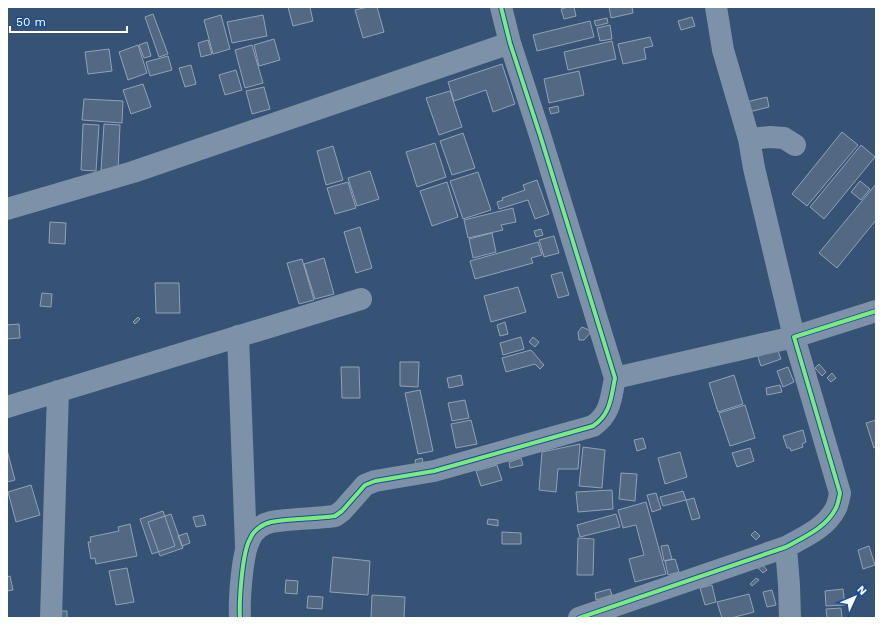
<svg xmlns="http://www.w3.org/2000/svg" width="883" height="625" font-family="'Work Sans',sans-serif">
	<rect width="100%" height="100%" fill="#365274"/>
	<path fill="#526984" stroke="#92a2b6" d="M 288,7 L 310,7 L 313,21 L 293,26 Z
		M 368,7 L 377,7 L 384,32 L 363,38 L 355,10 Z
		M 568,7 L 574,7 L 576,16 L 564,19 L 561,9 Z
		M 609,7 L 632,7 L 633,13 L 611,18 Z
		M 153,14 L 168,54 L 159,57 L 145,17 Z
		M 221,15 L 230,49 L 213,54 L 204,20 Z
		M 263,15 L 267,36 L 232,43 L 227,22 Z
		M 692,17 L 695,26 L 681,30 L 678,21 Z
		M 607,18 L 608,23 L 596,26 L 594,21 Z
		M 590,21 L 594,37 L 537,51 L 533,35 Z
		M 610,25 L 612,39 L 600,41 L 597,28 Z
		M 650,37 L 653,46 L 644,48 L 646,59 L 623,64 L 618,44 Z
		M 274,39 L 280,60 L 259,66 L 254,45 Z
		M 208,40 L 212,54 L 201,57 L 198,43 Z
		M 612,41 L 616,59 L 568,70 L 564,52 Z
		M 147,42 L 151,56 L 144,58 L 139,45 Z
		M 138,45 L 147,73 L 128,80 L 119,52 Z
		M 252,45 L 263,83 L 245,88 L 235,50 Z
		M 109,49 L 112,71 L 88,74 L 85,52 Z
		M 168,56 L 172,70 L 150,76 L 146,62 Z
		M 502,64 L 515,104 L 493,112 L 486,90 L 454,101 L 448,82 Z
		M 191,65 L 196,84 L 185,87 L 179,68 Z
		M 236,70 L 242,90 L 225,95 L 219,75 Z
		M 579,71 L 584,95 L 549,103 L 544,79 Z
		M 143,84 L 151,107 L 131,114 L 123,90 Z
		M 264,87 L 270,109 L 252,114 L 246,91 Z
		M 450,91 L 462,127 L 439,135 L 426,98 Z
		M 767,97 L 769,107 L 749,112 L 746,102 Z
		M 84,99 L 123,101 L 122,123 L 82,120 Z
		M 558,106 L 559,112 L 551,114 L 549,108 Z
		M 83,124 L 99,125 L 96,171 L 81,170 Z
		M 104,124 L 120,125 L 118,171 L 101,170 Z
		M 842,132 L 858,145 L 807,206 L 792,194 Z
		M 463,133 L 475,168 L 452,175 L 440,141 Z
		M 435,143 L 446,177 L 417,187 L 406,152 Z
		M 861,145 L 875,157 L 824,219 L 810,207 Z
		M 333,146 L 343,180 L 326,185 L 317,151 Z
		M 370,171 L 379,199 L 357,206 L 348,178 Z
		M 478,172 L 491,210 L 463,219 L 450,181 Z
		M 537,180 L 549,214 L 535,219 L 528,200 L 499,209 L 497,202 L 503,200 L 502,198 L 525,190 L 523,185 Z
		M 860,181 L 870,189 L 861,200 L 851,192 Z
		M 348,182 L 356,208 L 335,214 L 327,188 Z
		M 447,182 L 458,217 L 432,226 L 420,191 Z
		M 876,184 L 876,220 L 837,268 L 819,253 Z
		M 513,208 L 516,222 L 501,225 L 503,230 L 468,238 L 464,220 Z
		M 50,222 L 66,223 L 65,244 L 49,243 Z
		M 360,227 L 372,268 L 356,273 L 344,232 Z
		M 541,229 L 543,235 L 536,237 L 534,231 Z
		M 492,233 L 496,252 L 473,258 L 469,239 Z
		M 554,236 L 559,253 L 544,257 L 539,240 Z
		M 538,242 L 542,255 L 531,258 L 533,263 L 475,279 L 470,261 Z
		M 324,258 L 334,294 L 315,299 L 304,264 Z
		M 302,259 L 314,300 L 299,304 L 287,263 Z
		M 562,272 L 569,295 L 558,298 L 551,275 Z
		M 155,283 L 179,283 L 180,313 L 156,313 Z
		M 518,287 L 526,312 L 491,322 L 484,296 Z
		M 42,293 L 52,294 L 51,307 L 40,306 Z
		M 138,317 L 140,319 L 135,324 L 133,322 Z
		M 505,322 L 508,334 L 500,336 L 497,325 Z
		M 19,324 L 20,338 L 7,339 L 7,325 Z
		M 582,327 L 587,329 L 591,332 L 584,340 L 579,340 L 578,332 Z
		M 521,337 L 524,349 L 503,355 L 500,343 Z
		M 533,337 L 539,342 L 535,347 L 529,342 Z
		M 777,348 L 781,359 L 761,366 L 757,354 Z
		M 531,350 L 544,365 L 540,369 L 535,364 L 506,372 L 502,358 Z
		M 400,362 L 419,362 L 418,387 L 400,386 Z
		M 819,364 L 826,372 L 822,376 L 815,368 Z
		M 341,367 L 359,367 L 360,398 L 342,398 Z
		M 788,367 L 794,382 L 783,387 L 777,371 Z
		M 832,373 L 836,378 L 831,382 L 827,378 Z
		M 461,375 L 463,385 L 449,388 L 447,378 Z
		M 734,375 L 743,404 L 718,412 L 709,383 Z
		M 780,385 L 782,392 L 767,395 L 766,388 Z
		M 420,390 L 433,451 L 418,454 L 405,393 Z
		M 465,400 L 469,418 L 452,421 L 448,403 Z
		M 745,405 L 755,438 L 730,446 L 719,413 Z
		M 471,420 L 477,444 L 456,448 L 451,424 Z
		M 876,420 L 876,447 L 874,448 L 866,423 Z
		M 803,430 L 806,442 L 802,444 L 803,447 L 791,451 L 790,448 L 787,448 L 783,436 Z
		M 643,438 L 646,448 L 637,451 L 634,440 Z
		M 580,444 L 578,469 L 558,469 L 556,492 L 539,490 L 542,452 Z
		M 583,447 L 605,450 L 602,488 L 579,486 Z
		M 750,448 L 754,461 L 737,467 L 732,453 Z
		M 7,450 L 15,480 L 7,482 Z
		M 680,452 L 687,477 L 665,484 L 658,458 Z
		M 422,458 L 424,468 L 417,469 L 415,460 Z
		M 521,458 L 523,465 L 510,468 L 509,462 Z
		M 497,465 L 502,480 L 481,486 L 476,471 Z
		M 621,473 L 637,474 L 635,501 L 619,499 Z
		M 31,485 L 40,515 L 16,522 L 8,492 Z
		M 612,490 L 613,509 L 578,512 L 576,492 Z
		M 683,491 L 686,500 L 663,506 L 660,497 Z
		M 656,493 L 661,509 L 652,512 L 647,495 Z
		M 694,498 L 700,518 L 692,520 L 686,500 Z
		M 646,502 L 666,574 L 635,582 L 629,559 L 644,555 L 636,525 L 623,528 L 618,510 Z
		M 163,511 L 175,546 L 152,554 L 140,519 Z
		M 171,514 L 183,548 L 160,556 L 148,522 Z
		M 616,514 L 620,527 L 580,537 L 577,525 Z
		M 203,515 L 206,525 L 196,527 L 193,517 Z
		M 488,519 L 498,520 L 498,526 L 487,524 Z
		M 130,524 L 137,556 L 96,564 L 95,558 L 91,559 L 88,542 L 91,542 L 90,537 L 119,531 L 118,527 Z
		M 755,531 L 760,536 L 756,540 L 751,535 Z
		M 502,532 L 521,533 L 521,544 L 502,544 Z
		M 187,533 L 190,543 L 182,546 L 178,536 Z
		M 578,538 L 594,539 L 593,575 L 577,575 Z
		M 668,545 L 672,559 L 664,561 L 661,546 Z
		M 869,546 L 875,565 L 863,569 L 858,550 Z
		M 333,557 L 370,561 L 368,595 L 330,592 Z
		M 675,559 L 679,572 L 668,575 L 665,561 Z
		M 760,562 L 767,570 L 763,573 L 756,566 Z
		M 127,568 L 134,602 L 116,605 L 109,571 Z
		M 10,576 L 13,590 L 7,591 L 7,577 Z
		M 756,578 L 759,580 L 752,586 L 750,584 Z
		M 286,580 L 298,581 L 297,594 L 285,593 Z
		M 712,585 L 716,602 L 705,605 L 700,588 Z
		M 610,589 L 612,595 L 596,600 L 595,593 Z
		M 843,589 L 845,605 L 826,606 L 825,591 Z
		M 772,590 L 776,605 L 767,607 L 763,592 Z
		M 749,594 L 754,612 L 731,618 L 722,618 L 717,602 Z
		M 372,595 L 405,597 L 404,618 L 371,618 Z
		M 308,596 L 323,597 L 322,609 L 307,608 Z
		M 841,608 L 842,618 L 827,618 L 826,609 Z
		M 61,611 L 67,611 L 67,618 L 60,618 Z"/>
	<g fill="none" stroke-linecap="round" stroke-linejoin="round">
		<path stroke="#7d92a8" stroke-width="22" d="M 716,7 L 723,50 L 749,139 L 770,137 L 784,138 L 795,145
			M 7,209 L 133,172 L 510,43
			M 238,336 L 246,546
			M 615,378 L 794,337 L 754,168 L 749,139
			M 7,407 L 361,299
			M 786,547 L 789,585 L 790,618
			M 51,618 L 58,391
			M 240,618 C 239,601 242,553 250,539 C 253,531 262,524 271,522 C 292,518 314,519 335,516 L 342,511 L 365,485 L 375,481 L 434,471 L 593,426 C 611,414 611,397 615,378 L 540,135 L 510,43 L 501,7
			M 579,618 L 786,547 C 804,537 826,528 836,508 C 838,504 839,498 840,493 L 794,337 L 876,311"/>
		<defs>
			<path id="cycleway" d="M 240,618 C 239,601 242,553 250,539 C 253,531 262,524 271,522 C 292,518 314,519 335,516 L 342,511 L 365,485 L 375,481 L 434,471 L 593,426 C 611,414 611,397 615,378 L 540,135 L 510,43 L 501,7
				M 579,618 L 786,547 C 804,537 826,528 836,508 C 838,504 839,498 840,493 L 794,337 L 876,311"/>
		</defs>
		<use href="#cycleway" stroke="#1b4f8f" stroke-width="6"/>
		<use href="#cycleway" stroke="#7ce984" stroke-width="4"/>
	</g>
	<rect width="883" height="625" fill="none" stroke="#ffffff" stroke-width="16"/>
	<g transform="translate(855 597) rotate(46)" stroke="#1b4f8f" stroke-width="3" paint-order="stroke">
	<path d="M0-3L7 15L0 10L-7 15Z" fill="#ffffff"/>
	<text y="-6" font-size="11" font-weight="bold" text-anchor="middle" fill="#ffffff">N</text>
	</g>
	<path d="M10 26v6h117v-6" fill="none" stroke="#ffffff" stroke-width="2"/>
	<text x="16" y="26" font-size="12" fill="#ffffff" stroke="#1b4f8f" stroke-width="3" paint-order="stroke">50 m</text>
</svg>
